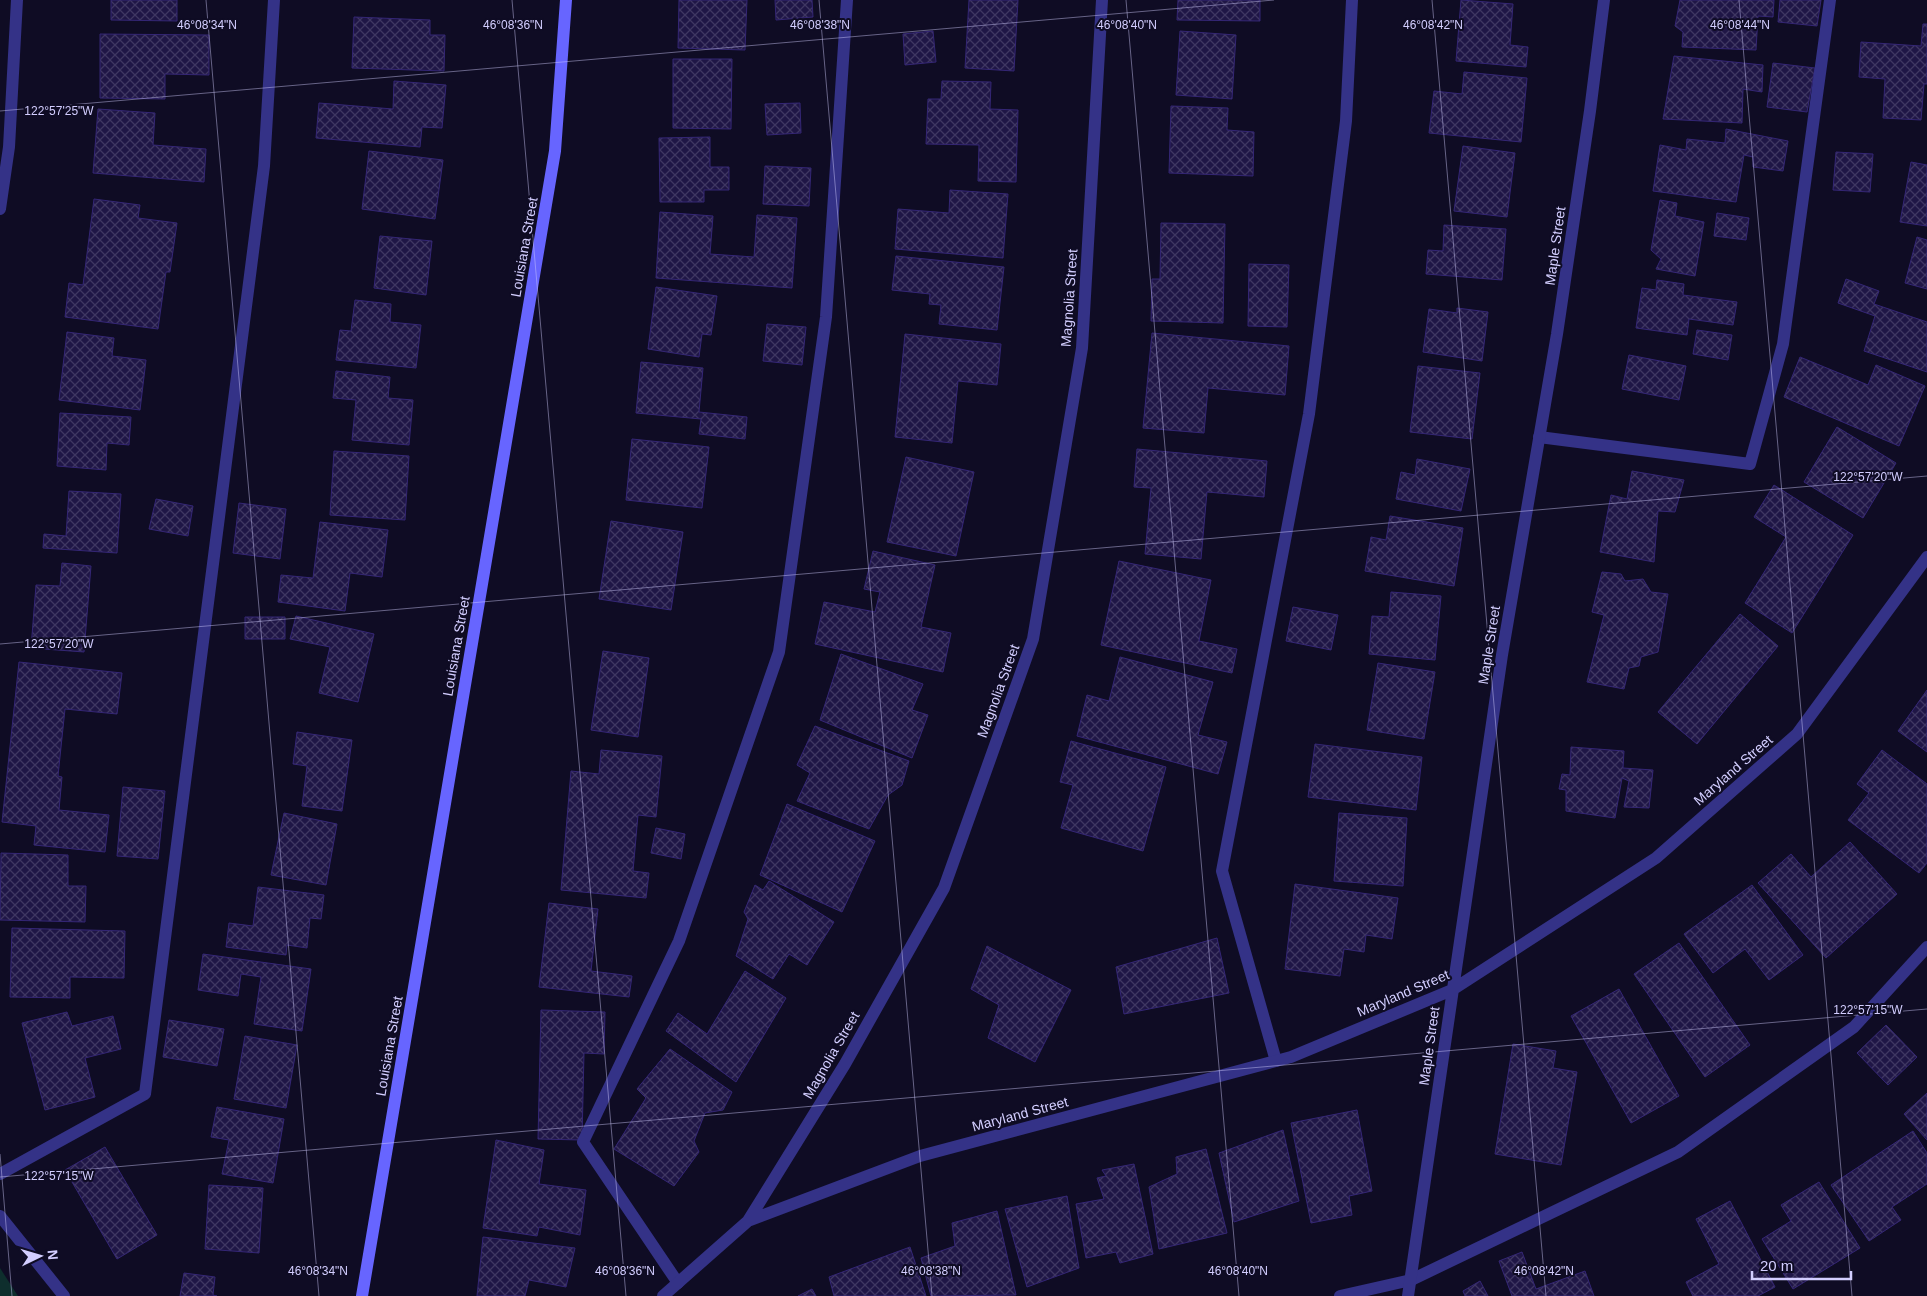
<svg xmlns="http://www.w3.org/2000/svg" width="1927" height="1296" font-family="Arial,sans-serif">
	<defs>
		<pattern id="building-cross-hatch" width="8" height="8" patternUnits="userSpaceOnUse" patternTransform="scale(1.25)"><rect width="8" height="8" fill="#1f1646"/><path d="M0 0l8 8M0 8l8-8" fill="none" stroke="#3f3762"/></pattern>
	</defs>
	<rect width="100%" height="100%" fill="#0f0c24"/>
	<path fill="#0e2e2d" d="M 0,1268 L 18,1296 L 0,1296 Z"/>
	<path fill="url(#building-cross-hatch)" stroke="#342675" d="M 111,0 L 177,0 L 177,21 L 111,20 Z
		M 679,0 L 747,0 L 745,50 L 678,48 Z
		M 775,0 L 812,0 L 813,17 L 776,20 Z
		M 969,0 L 1018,0 L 1014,71 L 965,68 Z
		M 1178,0 L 1260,0 L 1260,21 L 1177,20 Z
		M 1461,0 L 1513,4 L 1510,45 L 1528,47 L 1526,67 L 1456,61 Z
		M 1680,0 L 1774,0 L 1773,17 L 1758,16 L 1756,50 L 1682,47 L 1683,32 L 1675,26 Z
		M 1780,0 L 1821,0 L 1817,26 L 1778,22 Z
		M 354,17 L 430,20 L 430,35 L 445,35 L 444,71 L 352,68 Z
		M 1923,24 L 1927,24 L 1927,84 L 1924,84 L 1921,120 L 1883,118 L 1885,79 L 1859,77 L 1861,42 L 1921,46 Z
		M 933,31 L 936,62 L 905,65 L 903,34 Z
		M 1180,31 L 1236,35 L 1232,99 L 1176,95 Z
		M 100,34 L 209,35 L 209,75 L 165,74 L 165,99 L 100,98 Z
		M 1674,56 L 1763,65 L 1762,92 L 1743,89 L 1742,123 L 1663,119 Z
		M 673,59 L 732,59 L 731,129 L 673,128 Z
		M 1773,63 L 1815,68 L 1807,112 L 1767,107 Z
		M 1464,72 L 1527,78 L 1521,142 L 1429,133 L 1434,91 L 1462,94 Z
		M 394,81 L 446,85 L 442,128 L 422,127 L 420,147 L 316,138 L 319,103 L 393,109 Z
		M 942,81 L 991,82 L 990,109 L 1018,110 L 1016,182 L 978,181 L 979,145 L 926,144 L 928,99 L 941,99 Z
		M 800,103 L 801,133 L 767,135 L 765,104 Z
		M 1171,106 L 1228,108 L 1227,130 L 1254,132 L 1253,176 L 1169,173 Z
		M 98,109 L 155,113 L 153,145 L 206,149 L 204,182 L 93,173 Z
		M 1726,129 L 1788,141 L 1783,171 L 1753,167 L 1753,157 L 1744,155 L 1736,202 L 1653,191 L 1660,145 L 1686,150 L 1687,139 L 1725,143 Z
		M 710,137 L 710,167 L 729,167 L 729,190 L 704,190 L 704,202 L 660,202 L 659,138 Z
		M 1463,146 L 1515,153 L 1507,217 L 1454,211 Z
		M 369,151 L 443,160 L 435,219 L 362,209 Z
		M 1836,152 L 1873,154 L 1870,192 L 1833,190 Z
		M 1911,162 L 1927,165 L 1927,226 L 1900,222 Z
		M 765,166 L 811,168 L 809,206 L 763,204 Z
		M 950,190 L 1008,194 L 1003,258 L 895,249 L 898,209 L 949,213 Z
		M 94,199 L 140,205 L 138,218 L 177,223 L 170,272 L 166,272 L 158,329 L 65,317 L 69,283 L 83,285 Z
		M 1660,200 L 1677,203 L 1675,216 L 1704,222 L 1695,276 L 1656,269 L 1661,259 L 1651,250 Z
		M 660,212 L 713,216 L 710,254 L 754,257 L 757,215 L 797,218 L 792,288 L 656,278 Z
		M 1717,213 L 1749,218 L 1746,240 L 1714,236 Z
		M 1161,223 L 1225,224 L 1223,323 L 1151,321 L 1152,279 L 1160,279 Z
		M 1444,225 L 1506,229 L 1502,280 L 1426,274 L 1428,250 L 1443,251 Z
		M 380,236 L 432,241 L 426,295 L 374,288 Z
		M 1917,237 L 1927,240 L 1927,289 L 1905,283 Z
		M 896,256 L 1004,267 L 997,330 L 939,324 L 941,305 L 929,304 L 930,294 L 892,290 Z
		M 1249,264 L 1289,265 L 1287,327 L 1248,326 Z
		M 1846,279 L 1879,291 L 1874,304 L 1927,322 L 1927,372 L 1864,351 L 1875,316 L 1838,303 Z
		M 1657,280 L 1684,284 L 1683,295 L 1737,302 L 1733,325 L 1689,319 L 1687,335 L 1636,328 L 1642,288 L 1656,290 Z
		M 656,287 L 717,296 L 711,335 L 702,334 L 699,357 L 648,349 Z
		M 355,300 L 391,304 L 390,322 L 421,325 L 416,368 L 336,360 L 340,330 L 351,331 Z
		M 1457,308 L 1488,312 L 1482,361 L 1423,352 L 1429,309 L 1457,313 Z
		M 767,324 L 806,327 L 802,365 L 763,361 Z
		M 1697,330 L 1732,335 L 1728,360 L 1693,354 Z
		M 67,332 L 114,338 L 112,356 L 146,360 L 140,410 L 59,400 Z
		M 1152,333 L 1289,346 L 1285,395 L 1208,388 L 1204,433 L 1143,428 Z
		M 905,334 L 1001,344 L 997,385 L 958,381 L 952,443 L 895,437 Z
		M 1629,355 L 1686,366 L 1679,400 L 1622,389 Z
		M 1800,357 L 1868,385 L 1876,365 L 1925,386 L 1899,446 L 1784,397 Z
		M 641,362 L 703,368 L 699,412 L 747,417 L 745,439 L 699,434 L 701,419 L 636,413 Z
		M 1418,366 L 1480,373 L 1472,439 L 1410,432 Z
		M 336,371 L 390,377 L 388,398 L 413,400 L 409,445 L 352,440 L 356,400 L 333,398 Z
		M 60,413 L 131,417 L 129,445 L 107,443 L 106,470 L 57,466 Z
		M 1837,427 L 1896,463 L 1863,518 L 1804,482 Z
		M 632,439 L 709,447 L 702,508 L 626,500 Z
		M 1137,449 L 1267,461 L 1264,497 L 1207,492 L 1201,559 L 1145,554 L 1151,488 L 1134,487 Z
		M 334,451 L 409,456 L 405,520 L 330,515 Z
		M 906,457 L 974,472 L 956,556 L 887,542 Z
		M 1417,459 L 1470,469 L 1461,511 L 1396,499 L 1401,472 L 1415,475 Z
		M 1632,471 L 1684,480 L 1675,512 L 1658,511 L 1654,562 L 1600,552 L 1611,495 L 1627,499 Z
		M 1774,485 L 1853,535 L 1792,633 L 1745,603 L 1786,537 L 1754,517 Z
		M 69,491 L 121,494 L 117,553 L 43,548 L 44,534 L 66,536 Z
		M 156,499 L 193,506 L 188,536 L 149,529 Z
		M 239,503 L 286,509 L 280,559 L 233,553 Z
		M 1390,516 L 1463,528 L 1454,586 L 1365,571 L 1371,537 L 1386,540 Z
		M 611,521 L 683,532 L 671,610 L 599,599 Z
		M 320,522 L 388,530 L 382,577 L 350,573 L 345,611 L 278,602 L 281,575 L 313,578 Z
		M 873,551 L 935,565 L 921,627 L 951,633 L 943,672 L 815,644 L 824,602 L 875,612 L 880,592 L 864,589 Z
		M 1119,561 L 1211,580 L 1199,641 L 1237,649 L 1232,673 L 1101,645 Z
		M 62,563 L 91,566 L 84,652 L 31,648 L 36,585 L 60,586 Z
		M 1602,572 L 1621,574 L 1625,581 L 1643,579 L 1651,592 L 1668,594 L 1658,652 L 1641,657 L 1639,666 L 1629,668 L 1624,689 L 1587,682 L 1604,615 L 1592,612 Z
		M 1391,592 L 1441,596 L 1435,660 L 1369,654 L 1372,616 L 1389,617 Z
		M 1293,607 L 1338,615 L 1331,650 L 1286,641 Z
		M 1740,614 L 1778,646 L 1697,744 L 1658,712 Z
		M 296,616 L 374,634 L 358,702 L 319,693 L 330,647 L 290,639 Z
		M 245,617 L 285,617 L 285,639 L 245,639 Z
		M 603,651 L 649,658 L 638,737 L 591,730 Z
		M 841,654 L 923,684 L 912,710 L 928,715 L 912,758 L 820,720 Z
		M 1120,657 L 1213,682 L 1198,735 L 1227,742 L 1218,774 L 1077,736 L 1087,695 L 1109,701 Z
		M 19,662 L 122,673 L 117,714 L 65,709 L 58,776 L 62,777 L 59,810 L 109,815 L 105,852 L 34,845 L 36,826 L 2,822 Z
		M 1378,663 L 1435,672 L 1424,739 L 1367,730 Z
		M 1927,690 L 1927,752 L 1898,731 Z
		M 815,726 L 909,761 L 902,785 L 888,795 L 869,829 L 797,801 L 810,773 L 797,765 Z
		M 297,732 L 352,740 L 342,811 L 302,806 L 307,766 L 293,764 Z
		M 1071,741 L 1166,767 L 1143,851 L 1061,828 L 1073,785 L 1060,782 Z
		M 1315,744 L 1422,757 L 1416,810 L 1308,797 Z
		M 1571,747 L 1624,751 L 1623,768 L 1653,770 L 1649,808 L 1624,807 L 1629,781 L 1622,778 L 1615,818 L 1566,811 L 1566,790 L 1559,789 L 1562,774 L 1570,775 Z
		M 601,750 L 662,756 L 656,817 L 638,815 L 633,871 L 649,873 L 646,898 L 561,890 L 571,771 L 599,774 Z
		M 1882,750 L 1927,784 L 1927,863 L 1919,873 L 1848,820 L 1869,793 L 1857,784 Z
		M 123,787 L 165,791 L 158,859 L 117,856 Z
		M 787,804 L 875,841 L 842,912 L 760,875 Z
		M 284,813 L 337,824 L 326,885 L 271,875 Z
		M 1339,813 L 1407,818 L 1403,886 L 1334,881 Z
		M 656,828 L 685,834 L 681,859 L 651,853 Z
		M 1850,842 L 1897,894 L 1826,958 L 1758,883 L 1791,854 L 1811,877 Z
		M 1,853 L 68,855 L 68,886 L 86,886 L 85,922 L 0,920 Z
		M 769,881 L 834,922 L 807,965 L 789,954 L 773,979 L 736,956 L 748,919 L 744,912 L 755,885 L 763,890 Z
		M 1295,884 L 1398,898 L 1392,939 L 1366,935 L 1364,952 L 1344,949 L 1340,976 L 1285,969 Z
		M 1752,885 L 1803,955 L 1769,980 L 1745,949 L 1713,973 L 1684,934 Z
		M 258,887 L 324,895 L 321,919 L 310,918 L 307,948 L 287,945 L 286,955 L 226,947 L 229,923 L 253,926 Z
		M 549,903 L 598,909 L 591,971 L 632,976 L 629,997 L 539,987 Z
		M 12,928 L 125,931 L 124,978 L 70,977 L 70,998 L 10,997 Z
		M 1217,938 L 1229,993 L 1124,1014 L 1116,967 Z
		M 1679,943 L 1750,1045 L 1705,1077 L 1634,974 Z
		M 987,946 L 1071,990 L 1035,1062 L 988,1038 L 999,1005 L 971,989 Z
		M 203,954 L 311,969 L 302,1031 L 254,1024 L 261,977 L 241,974 L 238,996 L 198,990 Z
		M 745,971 L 786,998 L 736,1082 L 666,1031 L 678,1013 L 707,1034 Z
		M 1619,989 L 1679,1096 L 1631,1123 L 1571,1016 Z
		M 541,1010 L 605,1012 L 604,1054 L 584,1053 L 582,1140 L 538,1139 Z
		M 67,1012 L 72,1026 L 113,1016 L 121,1049 L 85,1058 L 95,1097 L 45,1110 L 22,1023 Z
		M 169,1020 L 224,1029 L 217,1066 L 163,1057 Z
		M 1886,1025 L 1917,1057 L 1888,1085 L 1857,1053 Z
		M 245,1036 L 297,1045 L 286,1108 L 234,1099 Z
		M 1513,1044 L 1556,1051 L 1553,1068 L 1577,1072 L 1561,1165 L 1495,1154 Z
		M 670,1049 L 732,1092 L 723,1110 L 705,1113 L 694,1141 L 699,1152 L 674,1186 L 614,1149 L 646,1098 L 637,1089 Z
		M 1927,1093 L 1927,1140 L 1904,1114 Z
		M 217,1107 L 284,1119 L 273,1183 L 222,1174 L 229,1140 L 211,1137 Z
		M 1357,1110 L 1372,1191 L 1349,1196 L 1352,1215 L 1311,1223 L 1291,1123 Z
		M 1283,1130 L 1299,1201 L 1234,1222 L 1219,1153 Z
		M 1913,1131 L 1927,1153 L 1927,1184 L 1892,1207 L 1901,1220 L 1869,1241 L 1831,1185 Z
		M 496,1140 L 544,1150 L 539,1184 L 586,1190 L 580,1235 L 539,1227 L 537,1236 L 483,1228 Z
		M 105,1147 L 157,1235 L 117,1259 L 65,1170 Z
		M 1206,1149 L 1227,1233 L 1159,1249 L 1149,1187 L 1177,1174 L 1176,1157 Z
		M 1134,1164 L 1153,1254 L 1120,1263 L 1116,1252 L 1086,1258 L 1076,1204 L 1104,1199 L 1097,1178 L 1106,1176 L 1102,1170 Z
		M 1819,1182 L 1860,1248 L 1793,1289 L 1762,1239 L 1791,1221 L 1781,1205 Z
		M 209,1185 L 263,1188 L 259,1253 L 205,1249 Z
		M 1067,1196 L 1079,1268 L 1027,1287 L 1005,1209 Z
		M 1730,1201 L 1775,1287 L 1758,1296 L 1693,1296 L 1686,1282 L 1719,1264 L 1696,1219 Z
		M 997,1211 L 1016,1295 L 931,1296 L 921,1258 L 955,1246 L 952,1223 Z
		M 483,1237 L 575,1248 L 566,1287 L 529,1280 L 525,1296 L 477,1296 Z
		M 910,1247 L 926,1296 L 834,1296 L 829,1277 Z
		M 1522,1252 L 1536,1289 L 1585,1271 L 1594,1296 L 1512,1296 L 1499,1261 Z
		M 184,1273 L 215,1277 L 213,1295 L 217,1296 L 180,1296 Z
		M 1480,1281 L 1488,1296 L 1465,1296 L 1463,1291 Z
		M 812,1289 L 816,1296 L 798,1296 Z"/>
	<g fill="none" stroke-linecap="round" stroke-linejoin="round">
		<path stroke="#343287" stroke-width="12" d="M 1539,437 L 1750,464 L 1783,344 L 1830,0
			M 1276,1061 L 1222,871 L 1309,414 L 1346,121 L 1352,0
			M 0,1174 L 145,1094 L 264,166 L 274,0
			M 678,1283 L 583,1142 L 679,941 L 779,652 L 826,317 L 847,0
			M 1340,1296 L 1411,1280 L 1678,1152 L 1854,1027 L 1927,947"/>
		<path stroke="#343287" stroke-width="12" d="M 0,209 L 9,147 L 17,0
			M 0,1216 L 64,1296
			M 748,1221 L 920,1156 L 1291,1057 L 1452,990 L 1656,858 L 1797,734 L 1927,557
			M 663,1296 L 748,1221 L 845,1064 L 944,888 L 1033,639 L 1082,348 L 1102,0
			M 1408,1296 L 1502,655 L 1557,334 L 1590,111 L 1604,0"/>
		<path stroke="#6765ff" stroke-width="12" d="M 362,1296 L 555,151 L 566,0"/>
	</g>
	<path fill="none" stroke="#d3ceff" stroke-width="1" stroke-opacity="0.45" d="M 206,0 L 319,1296M 512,0 L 626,1296M 819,0 L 932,1296M 1126,0 L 1239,1296M 1432,0 L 1546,1296M 1739,0 L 1852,1296M 0,111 L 1274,0M 0,644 L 1927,476M 0,1154 L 12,1296M 0,1177 L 1927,1009"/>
	<g text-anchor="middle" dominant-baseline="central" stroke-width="4" stroke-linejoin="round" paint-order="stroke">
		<g font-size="14" fill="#d3ceff" stroke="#0f0c24">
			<text transform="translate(1555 246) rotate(-82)">Maple Street</text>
			<text transform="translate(524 247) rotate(-80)">Louisiana Street</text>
			<text transform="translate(1069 298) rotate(-86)">Magnolia Street</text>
			<text transform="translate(1489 645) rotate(-81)">Maple Street</text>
			<text transform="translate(456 646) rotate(-80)">Louisiana Street</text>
			<text transform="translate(998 691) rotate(-70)">Magnolia Street</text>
			<text transform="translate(1733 770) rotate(-41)">Maryland Street</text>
			<text transform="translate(1403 993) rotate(-23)">Maryland Street</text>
			<text transform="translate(389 1046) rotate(-80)">Louisiana Street</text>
			<text transform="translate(1429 1046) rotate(-82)">Maple Street</text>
			<text transform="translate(831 1055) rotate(-60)">Magnolia Street</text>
			<text transform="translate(1020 1114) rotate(-15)">Maryland Street</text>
		</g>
	</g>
	<g font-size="12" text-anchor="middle" fill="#d3ceff" stroke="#0f0c24" stroke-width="4" stroke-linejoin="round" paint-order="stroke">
		<text x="207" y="29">46°08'34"N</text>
		<text x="513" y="29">46°08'36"N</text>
		<text x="820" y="29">46°08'38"N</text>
		<text x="1127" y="29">46°08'40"N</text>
		<text x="1433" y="29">46°08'42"N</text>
		<text x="1740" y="29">46°08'44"N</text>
		<text x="59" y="115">122°57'25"W</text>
		<text x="1868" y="481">122°57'20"W</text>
		<text x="59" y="648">122°57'20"W</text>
		<text x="1868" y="1014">122°57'15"W</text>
		<text x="59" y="1180">122°57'15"W</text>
		<text x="318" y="1275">46°08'34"N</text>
		<text x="625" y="1275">46°08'36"N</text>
		<text x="931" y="1275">46°08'38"N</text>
		<text x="1238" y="1275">46°08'40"N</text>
		<text x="1544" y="1275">46°08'42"N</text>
	</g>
	<g transform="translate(40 1256) rotate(85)" stroke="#0f0c24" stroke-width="4" paint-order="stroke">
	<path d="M0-4L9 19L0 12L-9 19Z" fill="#d3ceff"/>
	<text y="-8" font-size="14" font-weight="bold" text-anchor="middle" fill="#d3ceff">N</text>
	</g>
	<path d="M1752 1271v8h99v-8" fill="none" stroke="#d3ceff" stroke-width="2.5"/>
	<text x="1760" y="1271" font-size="15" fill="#d3ceff" stroke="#0f0c24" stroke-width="4" paint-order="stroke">20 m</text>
</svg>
